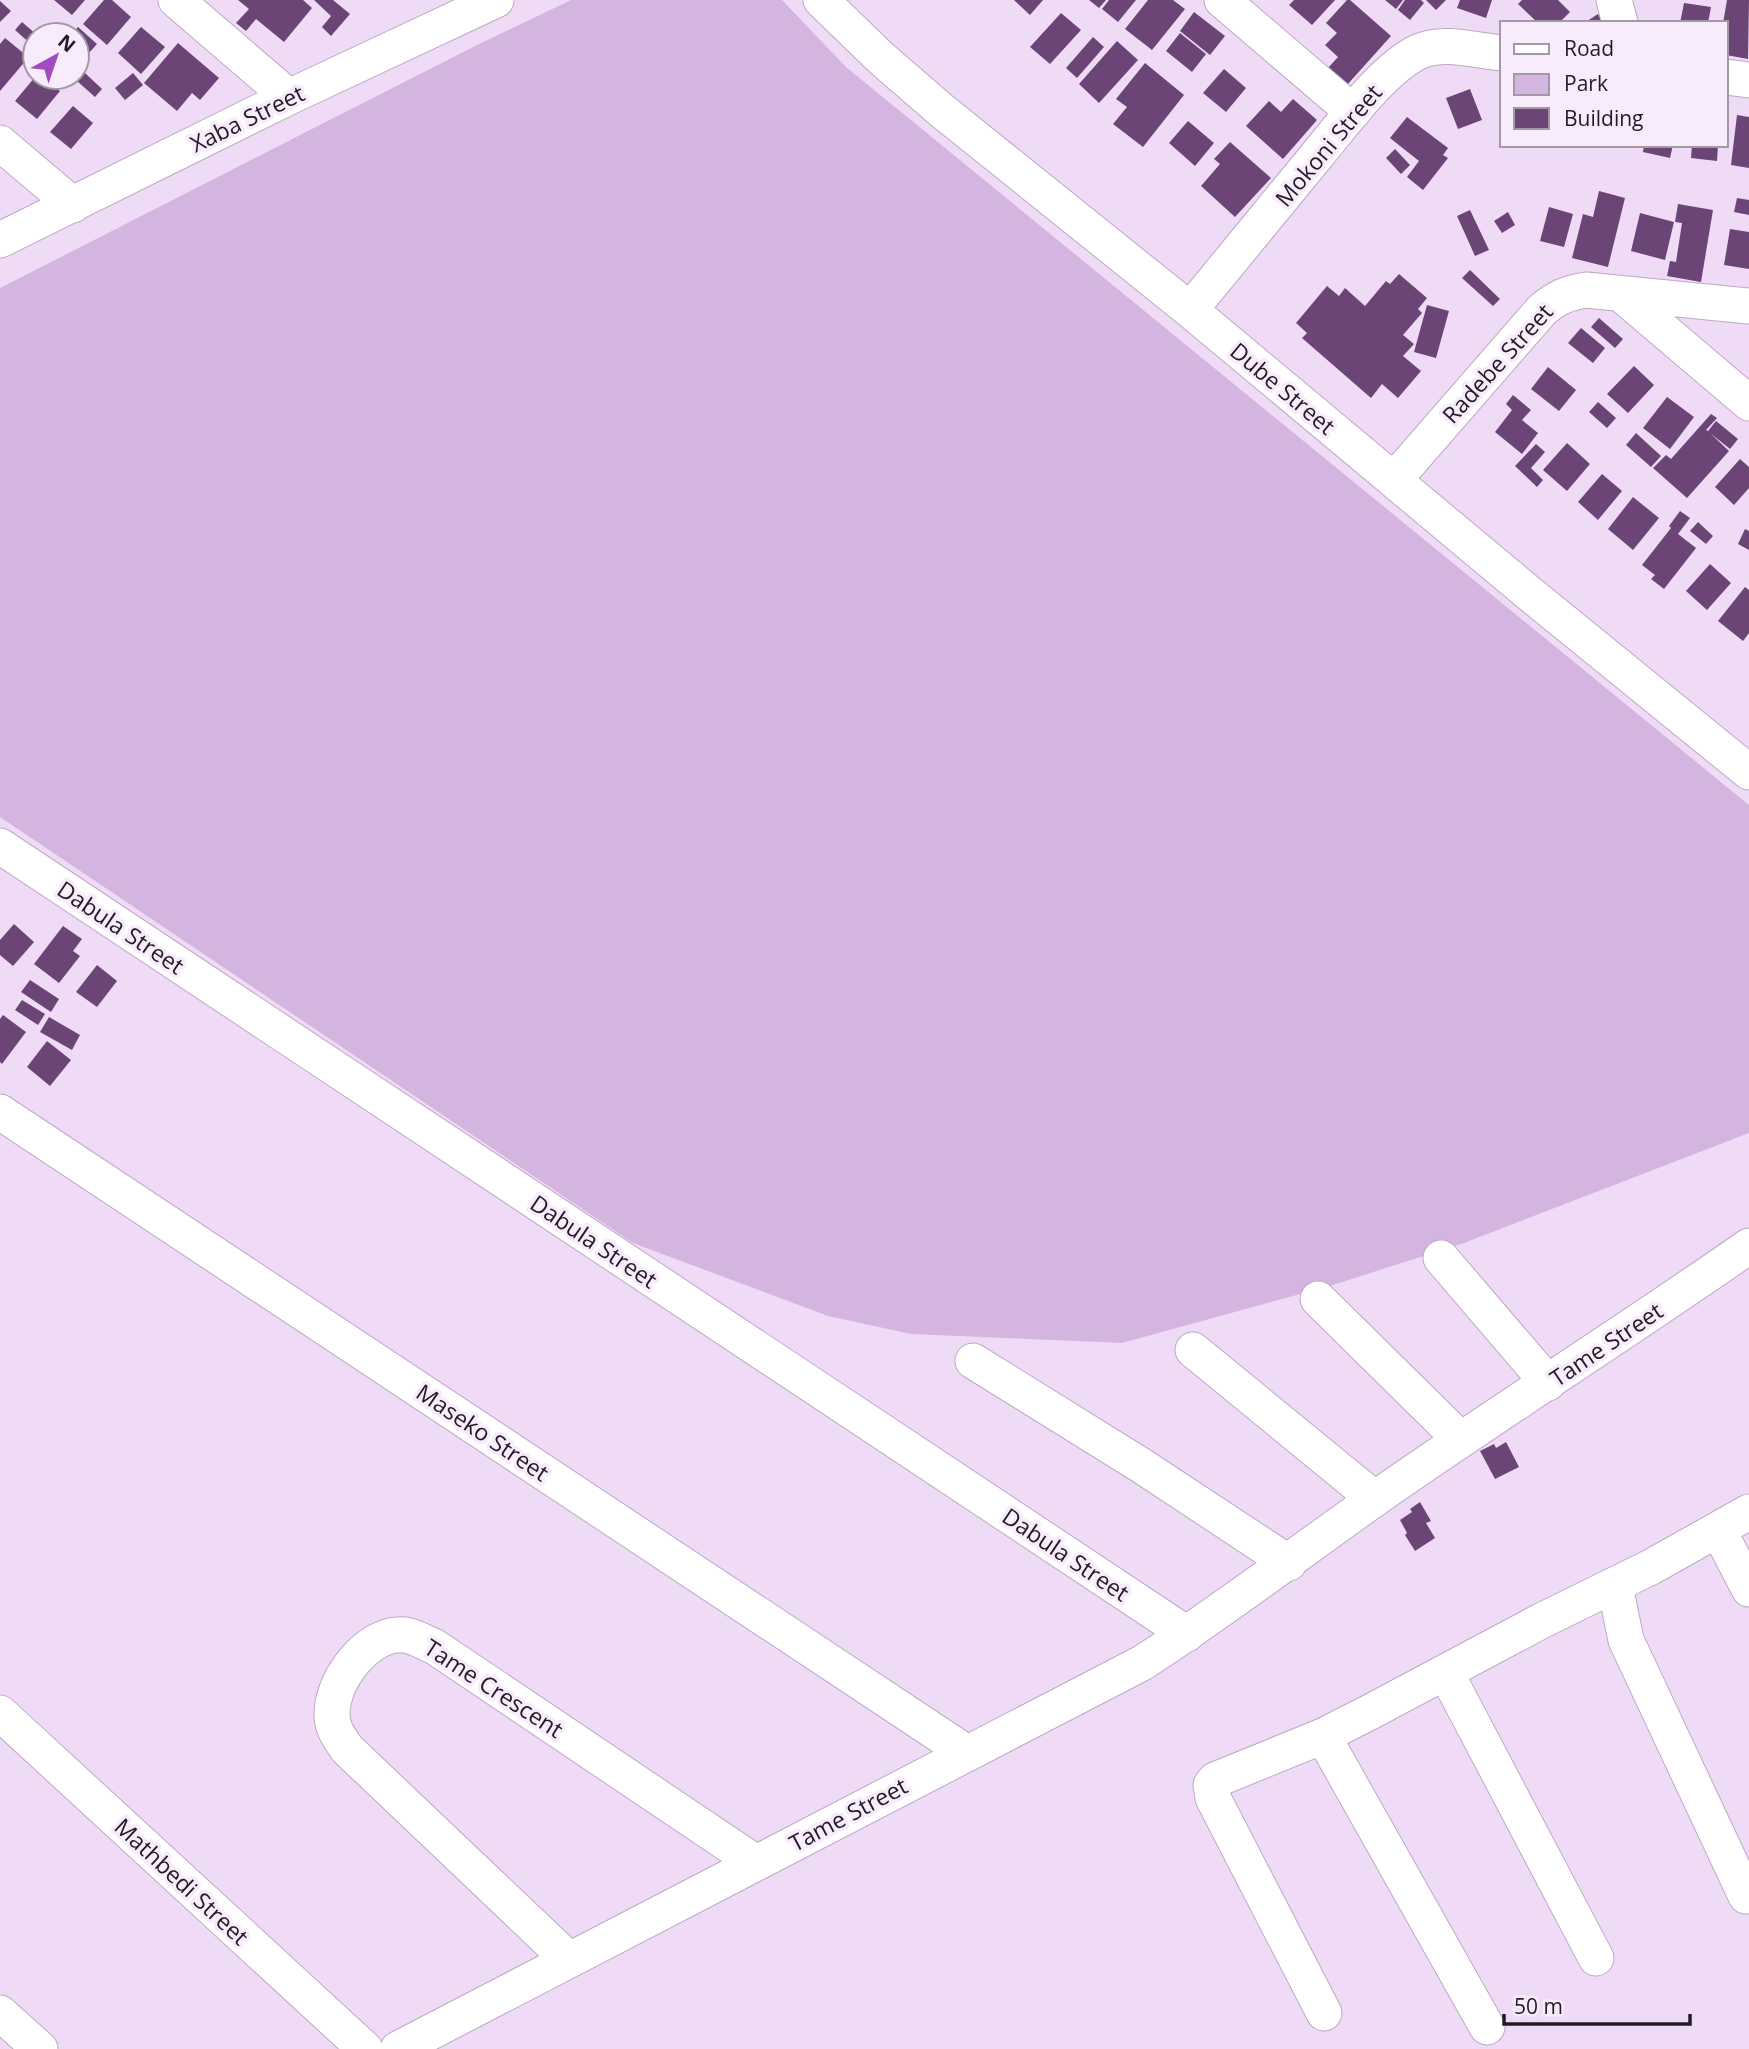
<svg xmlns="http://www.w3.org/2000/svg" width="1749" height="2049" font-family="'Open Sans',sans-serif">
	<rect width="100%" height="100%" fill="#f0dbf7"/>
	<path fill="#d4b5df" d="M 571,0 L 782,0 L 846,67 L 1749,805 L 1749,1133 L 1464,1243 L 1333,1285 L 1122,1343 L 911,1334 L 828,1316 L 633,1243 L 0,817 L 0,288 L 479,44 Z"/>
	<path fill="#6a4576" d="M 54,0 L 85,0 L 72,15 Z
		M 104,0 L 112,0 L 131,17 L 107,45 L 83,24 Z
		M 238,0 L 303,0 L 312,8 L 284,42 L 256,19 L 246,31 L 236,23 L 249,9 Z
		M 314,0 L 333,0 L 350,14 L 331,36 L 322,27 L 331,16 Z
		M 1014,0 L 1043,0 L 1030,15 Z
		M 1089,0 L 1106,0 L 1099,8 Z
		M 1109,0 L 1136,0 L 1118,22 L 1102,9 Z
		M 1148,0 L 1173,0 L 1185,9 L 1152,50 L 1125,29 Z
		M 1294,0 L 1335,0 L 1312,25 L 1289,5 Z
		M 1347,0 L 1350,0 L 1391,36 L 1347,85 L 1328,68 L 1338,57 L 1325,45 L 1337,33 L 1326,23 Z
		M 1385,0 L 1403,0 L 1396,9 Z
		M 1405,0 L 1421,0 L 1424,3 L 1410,20 L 1398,10 Z
		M 1426,0 L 1446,0 L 1436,10 Z
		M 1460,0 L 1492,0 L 1486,18 L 1457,8 Z
		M 1522,0 L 1558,0 L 1570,12 L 1559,23 L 1538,23 L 1518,4 Z
		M 1727,0 L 1749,0 L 1748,59 L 1726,55 L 1726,23 L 1723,23 Z
		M 0,1 L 11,11 L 0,22 Z
		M 1684,3 L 1711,7 L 1708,23 L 1680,23 Z
		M 1194,12 L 1225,36 L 1210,55 L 1180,31 Z
		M 1061,13 L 1081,30 L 1050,64 L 1030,47 Z
		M 1598,14 L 1603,23 L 1584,23 Z
		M 22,22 L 37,35 L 35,35 L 33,46 L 15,30 Z
		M 78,27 L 97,44 L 80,63 L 77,60 L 77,35 L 71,35 Z
		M 141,27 L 165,47 L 141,74 L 118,53 Z
		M 1180,33 L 1206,54 L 1192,72 L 1166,51 Z
		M 1093,37 L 1104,47 L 1077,78 L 1066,68 Z
		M 5,38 L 27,56 L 35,46 L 35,64 L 28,58 L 0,91 L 0,44 Z
		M 1117,41 L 1138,60 L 1099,103 L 1079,84 Z
		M 178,43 L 219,78 L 200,100 L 192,93 L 177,111 L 144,83 Z
		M 1145,63 L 1184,95 L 1143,147 L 1113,124 L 1127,107 L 1116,99 Z
		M 1224,69 L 1246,88 L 1226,112 L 1203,93 Z
		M 85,73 L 102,89 L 95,97 L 77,81 Z
		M 133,73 L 143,85 L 125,100 L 115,88 Z
		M 35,77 L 42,77 L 60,91 L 37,119 L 15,101 Z
		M 1470,89 L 1482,120 L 1458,129 L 1446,98 Z
		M 1293,99 L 1317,120 L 1283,159 L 1246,126 L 1269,101 L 1281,112 Z
		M 73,106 L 93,123 L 71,149 L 50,132 Z
		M 1737,115 L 1749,117 L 1749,168 L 1731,165 Z
		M 1407,117 L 1448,148 L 1443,155 L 1448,158 L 1423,190 L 1407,177 L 1419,161 L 1390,138 Z
		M 1188,121 L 1214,143 L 1195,166 L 1169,143 Z
		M 1230,142 L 1271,178 L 1235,217 L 1201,186 L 1220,164 L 1214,159 Z
		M 1644,145 L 1673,145 L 1670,158 L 1643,152 Z
		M 1692,145 L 1718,145 L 1717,161 L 1691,158 Z
		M 1395,149 L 1410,165 L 1401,174 L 1386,158 Z
		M 1599,191 L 1625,198 L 1608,267 L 1572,258 L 1583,214 L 1593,217 Z
		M 1737,198 L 1749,200 L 1749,215 L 1734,212 Z
		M 1678,204 L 1713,210 L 1701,282 L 1667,276 L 1670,261 L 1676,262 L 1682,223 L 1675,222 Z
		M 1549,207 L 1573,214 L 1564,247 L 1540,241 Z
		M 1470,210 L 1489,250 L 1475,256 L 1457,216 Z
		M 1508,212 L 1515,225 L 1502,233 L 1494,221 Z
		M 1640,213 L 1674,222 L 1665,260 L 1631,251 Z
		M 1730,229 L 1749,232 L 1749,269 L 1724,265 Z
		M 1470,270 L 1500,299 L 1493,306 L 1462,278 Z
		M 1399,274 L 1427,298 L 1418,309 L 1422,313 L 1403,335 L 1414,344 L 1403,356 L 1421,371 L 1398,398 L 1382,384 L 1371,398 L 1302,338 L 1307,333 L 1296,323 L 1327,286 L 1339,296 L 1345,288 L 1365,306 L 1386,281 L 1390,284 Z
		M 1427,305 L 1449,311 L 1436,358 L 1414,352 Z
		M 1599,318 L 1623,339 L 1615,348 L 1591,327 Z
		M 1581,328 L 1605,348 L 1593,363 L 1568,343 Z
		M 1634,366 L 1654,385 L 1628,413 L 1607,394 Z
		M 1548,367 L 1576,390 L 1559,411 L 1531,389 Z
		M 1513,395 L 1531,410 L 1522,420 L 1538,433 L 1522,454 L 1495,432 L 1512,410 L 1506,404 Z
		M 1667,397 L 1694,417 L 1670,449 L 1643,428 Z
		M 1598,402 L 1616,418 L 1607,428 L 1589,412 Z
		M 1711,414 L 1717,418 L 1706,430 L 1708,431 L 1716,421 L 1738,439 L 1730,449 L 1710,433 L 1729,451 L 1687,498 L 1653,468 L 1666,455 L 1671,459 Z
		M 1636,433 L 1661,456 L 1651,467 L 1626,445 Z
		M 1567,443 L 1590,464 L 1567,491 L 1543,470 Z
		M 1536,444 L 1545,452 L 1531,468 L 1543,480 L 1537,487 L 1515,466 Z
		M 1740,459 L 1749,467 L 1749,488 L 1734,505 L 1715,487 Z
		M 1602,474 L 1622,491 L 1598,520 L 1578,502 Z
		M 1633,497 L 1659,518 L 1633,550 L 1608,529 Z
		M 1680,511 L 1690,518 L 1678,534 L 1696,548 L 1664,589 L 1651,579 L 1655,575 L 1642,565 L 1671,528 L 1669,526 Z
		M 1698,522 L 1713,536 L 1706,544 L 1690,531 Z
		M 1745,529 L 1749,531 L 1749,550 L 1738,544 Z
		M 1710,564 L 1731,583 L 1707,610 L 1686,591 Z
		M 1745,587 L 1749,590 L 1749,633 L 1743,641 L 1718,621 Z
		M 14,924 L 34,942 L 13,966 L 0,955 L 0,940 Z
		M 63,926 L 82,939 L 73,951 L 80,956 L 59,983 L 34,964 Z
		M 97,965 L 117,981 L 97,1007 L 76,992 Z
		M 30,980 L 59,999 L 51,1012 L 21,992 Z
		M 22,1000 L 45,1014 L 38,1025 L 15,1010 Z
		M 3,1015 L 26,1032 L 2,1064 L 0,1062 L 0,1019 Z
		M 49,1017 L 80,1035 L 72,1050 L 40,1032 Z
		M 47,1041 L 71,1060 L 50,1086 L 27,1067 Z
		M 1506,1442 L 1519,1467 L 1495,1479 L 1480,1451 L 1494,1444 L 1496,1448 Z
		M 1420,1502 L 1431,1521 L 1426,1523 L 1435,1538 L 1415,1551 L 1405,1535 L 1407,1533 L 1400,1520 L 1412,1512 L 1410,1509 Z"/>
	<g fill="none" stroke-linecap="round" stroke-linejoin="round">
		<defs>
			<path id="minor" d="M 176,0 L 289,97
				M 821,0 L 881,58 L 941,110 L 1190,310 L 1530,594 L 1749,772
				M 1222,0 L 1353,112
				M 1614,0 L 1620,23
				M 1726,77 L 1749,80
				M 0,143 L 73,205
				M 0,240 L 289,97 L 496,0
				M 1622,295 L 1749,403
				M 1190,310 C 1233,258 1275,206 1318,154 C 1343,124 1383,69 1418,52 C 1444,40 1476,51 1502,53
				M 1394,480 L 1542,310 C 1556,298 1567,293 1586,290 L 1749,306
				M 0,846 L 1187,1634
				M 0,1112 L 967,1753
				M 1441,1258 L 1548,1383
				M 1318,1299 L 1461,1440
				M 1193,1350 L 1375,1499
				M 973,1361 L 1142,1466 L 1289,1563
				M 1719,1531 L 1749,1589
				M 1615,1586 L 1626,1640 L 1746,1896
				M 1446,1673 L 1596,1958
				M 0,1713 L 365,2049
				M 1323,1736 L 1487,2027
				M 568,1959 L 347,1749 C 340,1738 332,1729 332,1715 C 331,1681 368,1631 405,1635 C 416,1637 426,1643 435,1647 L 756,1863
				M 0,2013 L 40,2049
				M 1324,2013 L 1213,1798 L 1211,1785 L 1215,1780 L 1323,1736 L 1372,1711 L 1541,1621 L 1651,1567 L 1749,1512
				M 398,2049 L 1142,1663 C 1223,1611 1298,1553 1376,1498 C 1499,1412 1626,1332 1749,1246"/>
		</defs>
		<use href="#minor" stroke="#bda9c4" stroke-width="37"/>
		<use href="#minor" stroke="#fff" stroke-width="35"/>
	</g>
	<g text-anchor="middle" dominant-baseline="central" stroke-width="7" stroke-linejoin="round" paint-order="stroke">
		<g font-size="23" fill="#221b25" stroke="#f8ebfc">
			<text transform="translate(247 118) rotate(-26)">Xaba Street</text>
			<text transform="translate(1328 145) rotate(-50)">Mokoni Street</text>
			<text transform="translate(1497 363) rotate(-48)">Radebe Street</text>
			<text transform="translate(1283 388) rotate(40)">Dube Street</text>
			<text transform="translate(121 927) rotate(34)">Dabula Street</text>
			<text transform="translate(594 1241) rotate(34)">Dabula Street</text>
			<text transform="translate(1606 1344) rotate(-34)">Tame Street</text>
			<text transform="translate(483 1432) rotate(34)">Maseko Street</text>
			<text transform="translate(1066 1554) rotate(34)">Dabula Street</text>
			<text transform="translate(494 1688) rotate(33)">Tame Crescent</text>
			<text transform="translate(848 1814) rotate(-28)">Tame Street</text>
			<text transform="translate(182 1881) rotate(43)">Mathbedi Street</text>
		</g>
	</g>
	<rect x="1500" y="21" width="228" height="126" fill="#f8ebfc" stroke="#a298a6" stroke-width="2"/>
	<rect x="1514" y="44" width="35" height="10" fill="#ffffff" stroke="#a298a6" stroke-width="2"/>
	<text x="1564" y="56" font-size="21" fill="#221b25">Road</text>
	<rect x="1514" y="74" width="35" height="21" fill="#d4b5df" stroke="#a298a6" stroke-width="2"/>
	<text x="1564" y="91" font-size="21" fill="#221b25">Park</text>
	<rect x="1514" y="108" width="35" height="21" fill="#6a4576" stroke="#a298a6" stroke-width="2"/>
	<text x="1564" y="126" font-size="21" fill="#221b25">Building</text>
	<g transform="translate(56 56) rotate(40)"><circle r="33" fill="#f8ebfc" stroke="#a298a6" stroke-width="2"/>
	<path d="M0-5L12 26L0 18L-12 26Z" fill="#a04cbb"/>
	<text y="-10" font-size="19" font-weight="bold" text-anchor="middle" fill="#221b25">N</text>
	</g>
	<path d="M1504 2014v10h186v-10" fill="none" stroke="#221b25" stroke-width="3.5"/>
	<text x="1514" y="2014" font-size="21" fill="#221b25" stroke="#f8ebfc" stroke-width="5" paint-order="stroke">50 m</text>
</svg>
